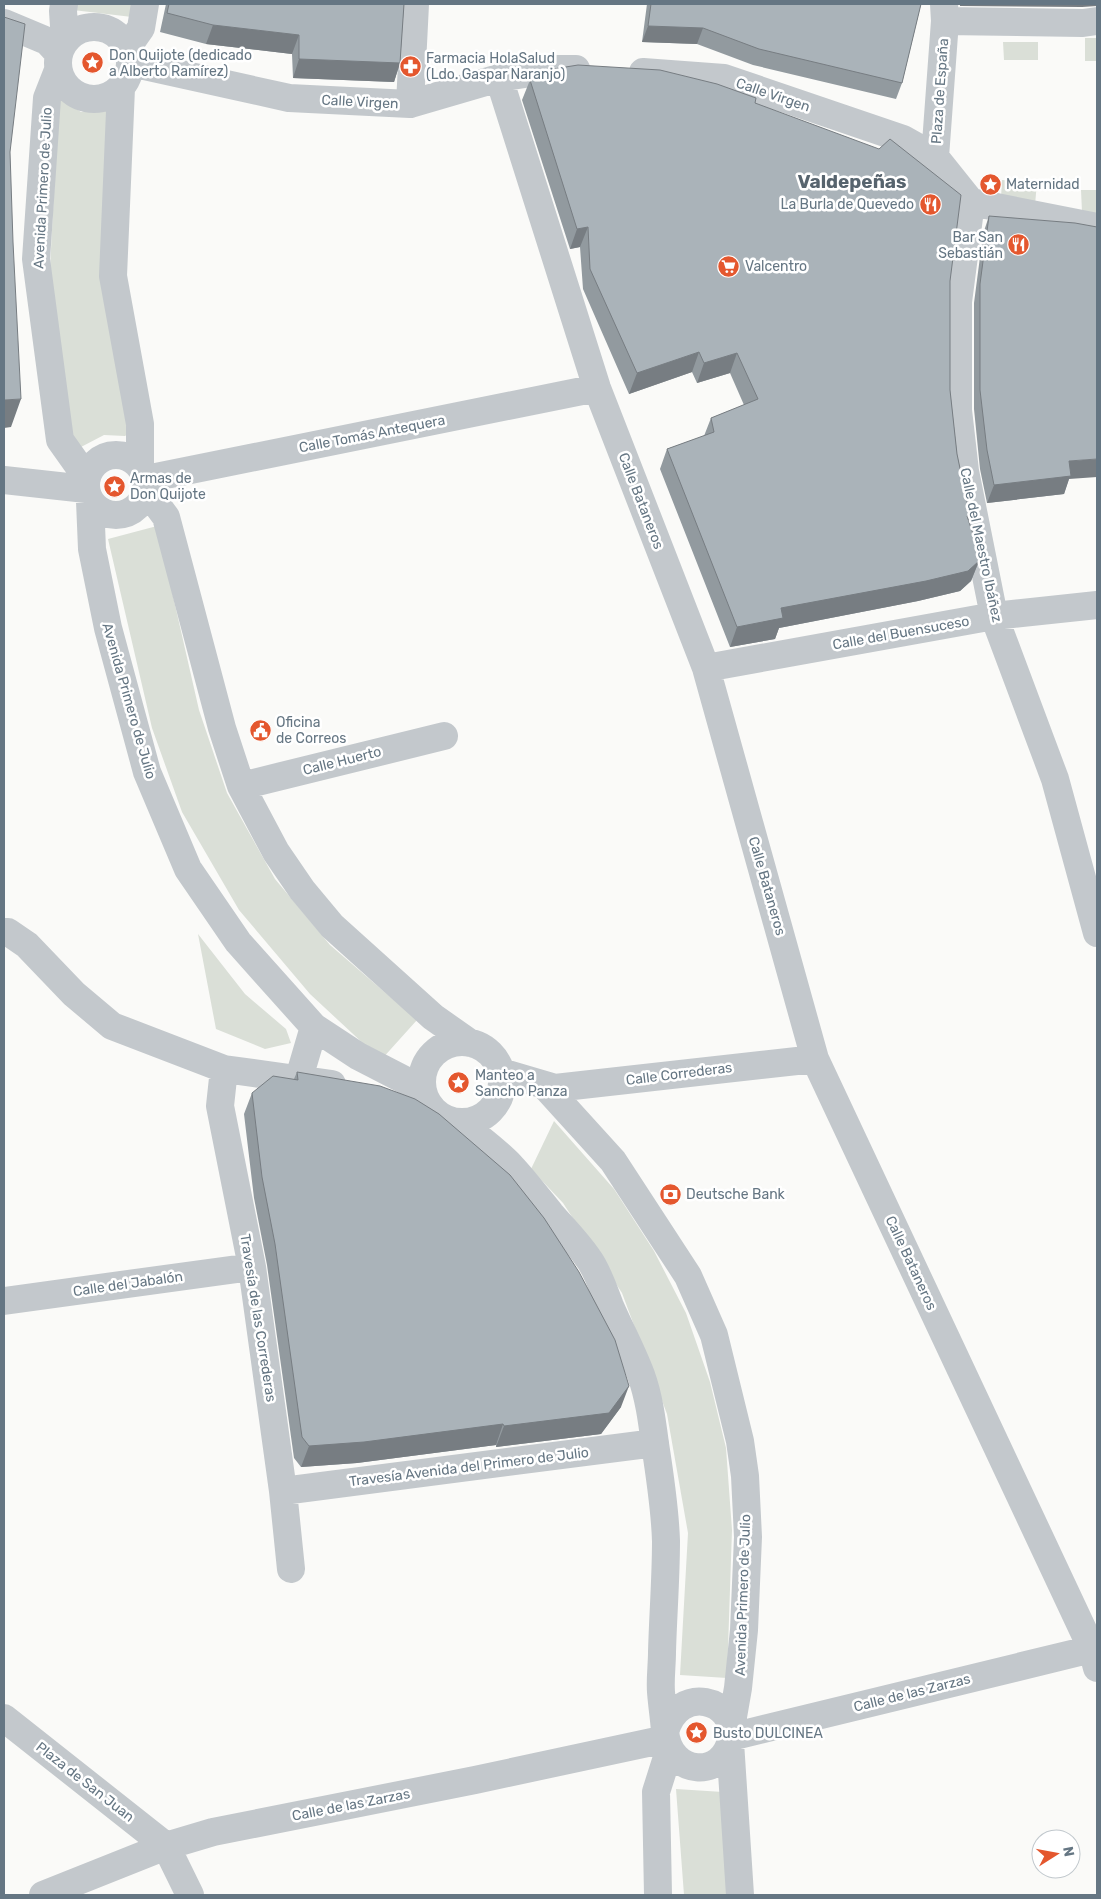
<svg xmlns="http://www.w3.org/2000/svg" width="1101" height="1899" font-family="Rubik,sans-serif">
	<rect width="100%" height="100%" fill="#fafaf8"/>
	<path fill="#dadfd7" d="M 74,4 L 135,4 L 132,17 L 73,10 Z
		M 1085,38 L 1097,38 L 1097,61 L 1085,61 Z
		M 1003,42 L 1038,42 L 1038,60 L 1004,60 Z
		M 59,97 L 81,112 L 114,108 L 135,429 L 125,436 L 104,435 L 81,447 L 72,441 L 50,268 Z
		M 1002,180 L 1037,182 L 1035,205 L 1001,198 Z
		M 1081,190 L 1097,190 L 1097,215 L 1082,212 Z
		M 157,526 L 199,710 L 227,793 L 275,879 L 330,945 L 417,1020 L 381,1060 L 310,994 L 239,910 L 182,812 L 152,728 L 108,539 Z
		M 198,934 L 245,994 L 286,1029 L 291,1043 L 265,1049 L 216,1029 Z
		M 554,1121 L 614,1189 L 654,1251 L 686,1313 L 710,1382 L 726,1448 L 732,1530 L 727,1678 L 680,1675 L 688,1533 L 667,1414 L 622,1293 L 563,1203 L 531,1169 Z
		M 676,1789 L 723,1792 L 729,1895 L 684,1895 Z"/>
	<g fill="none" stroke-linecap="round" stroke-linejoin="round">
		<path stroke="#c3c8cc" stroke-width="28" d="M 64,4 L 63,11 L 65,41
			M 944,4 L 945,21 L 935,157 L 971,202 L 1097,227
			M 945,21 L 1083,23 L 1097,21
			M 4,23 L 47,41 L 59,54
			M58 63a36 36 0 1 1 72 0a36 36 0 1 1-72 0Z
			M 127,48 L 141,28 L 145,4
			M 131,63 L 289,98 L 410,104 L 499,78 L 556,69 L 576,69
			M 58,70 L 47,98 L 36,259 L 60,440 L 87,478
			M 643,72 L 724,78 L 903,139 L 935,157
			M 499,78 L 597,388 L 706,668 L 815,1059 L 1092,1649 L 1097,1668
			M 121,88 L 113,276 L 140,424 L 140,466
			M 410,104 L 415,4
			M 971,202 L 958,302 L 958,410 L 965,471 L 994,616 L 1055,779 L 1097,933
			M86 485a30 30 0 1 1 60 0a30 30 0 1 1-60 0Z
			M 146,479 L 597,388
			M 4,480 L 86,489
			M 146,490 L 166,517 L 222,728 L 241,786 L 276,852 L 302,890 L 332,926 L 433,1017 L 470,1043
			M 90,501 L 92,549 L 108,628 L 147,772 L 188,869 L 238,942 L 314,1027 L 358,1056 L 422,1089
			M 706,668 L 994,616 L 1097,605
			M 241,786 L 444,736
			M 4,932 L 8,932 L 27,945 L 74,994 L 112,1026 L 224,1069 L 332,1084
			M422 1082a40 40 0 1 1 80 0a40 40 0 1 1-80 0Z
			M 224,1069 L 220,1106 L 252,1267 L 283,1491 L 291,1569
			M 501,1072 L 555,1088 L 815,1059
			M 299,1078 L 314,1027
			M 544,1085 L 613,1161 L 688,1276 L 714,1335 L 740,1441 L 745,1476 L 748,1537 L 744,1630 L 738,1688 L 731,1728
			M 461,1123 C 477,1137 496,1150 511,1166 C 525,1181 538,1198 551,1214 C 563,1228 577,1242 588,1258 C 598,1271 604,1291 610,1306 C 620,1329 632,1351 641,1375 C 649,1397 652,1421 655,1444 C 660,1476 665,1509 666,1541 C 666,1578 663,1615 662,1652 C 662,1665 660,1679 661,1692 C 662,1705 664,1718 665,1731 C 669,1777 724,1779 731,1739 C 738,1699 678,1683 665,1732
			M 4,1301 L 252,1267
			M 283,1491 L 655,1443
			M 4,1718 L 166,1846 L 190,1895
			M 731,1737 L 1092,1649 L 1097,1651
			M 730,1742 L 740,1895
			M 43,1895 L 166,1846 L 213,1832 L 475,1780 L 666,1739
			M 658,1895 L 656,1792 L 669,1751"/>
	</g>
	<path fill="#929a9f" d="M 166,4 L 404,4 L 400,63 L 394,82 L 293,78 L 292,54 L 206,44 L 160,32 Z
		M 647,4 L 921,4 L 902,83 L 896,99 L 753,65 L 697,44 L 642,42 Z
		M 530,80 L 755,103 L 950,281 L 950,390 L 957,454 L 970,516 L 968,519 L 979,561 L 971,581 L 960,591 L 918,601 L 779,628 L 775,639 L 730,647 L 660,469 L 667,449 L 704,436 L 711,418 L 744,405 L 730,373 L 697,383 L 692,372 L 629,394 L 583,289 L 580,247 L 570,249 L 522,100 Z
		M 989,216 L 1069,479 L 1064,494 L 987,503 L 980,469 L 974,409 L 974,303 L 983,234 Z
		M 297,1072 L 621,1407 L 601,1434 L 496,1447 L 496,1445 L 357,1463 L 301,1467 L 294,1458 L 267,1265 L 254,1198 L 244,1114 L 252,1093 L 294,1079 Z"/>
	<path fill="#777d82" d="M 960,4 L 1097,4 L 1097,6 L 1082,7 L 960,6 Z
		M 213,25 L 299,35 L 292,54 L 206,44 Z
		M 648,26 L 703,28 L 697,44 L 642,42 Z
		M 299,59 L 400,63 L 394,82 L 293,78 Z
		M 588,227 L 580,247 L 570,249 L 577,229 Z
		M 699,352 L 692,372 L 629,394 L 637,373 Z
		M 737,353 L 730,373 L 697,383 L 704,363 Z
		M 21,399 L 11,427 L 4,428 L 4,400 Z
		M 1097,459 L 1097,477 L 1069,479 L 1064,494 L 987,503 L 994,485 L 1069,461 Z
		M 979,561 L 971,581 L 960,591 L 918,601 L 779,628 L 775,639 L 730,647 L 737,627 L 781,608 Z
		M 629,1386 L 621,1407 L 601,1434 L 496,1447 L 504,1426 Z
		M 503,1424 L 496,1445 L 357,1463 L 301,1467 L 309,1446 Z"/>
	<path fill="#aab3b9" stroke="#777d82" d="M 169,4 L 404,4 L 400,63 L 299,59 L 299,35 L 213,25 L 167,13 Z
		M 651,4 L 921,4 L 902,83 L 759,49 L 703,28 L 648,26 Z
		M 4,17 L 25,24 L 10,152 L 13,242 L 21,399 L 4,400 Z
		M 578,65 L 660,70 L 717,84 L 756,98 L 755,103 L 879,149 L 890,139 L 961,195 L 950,281 L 950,390 L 957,454 L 970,516 L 967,516 L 973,534 L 979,561 L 968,571 L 926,581 L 781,608 L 783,618 L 737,627 L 667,449 L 714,432 L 711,418 L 758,399 L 737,353 L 704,363 L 699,352 L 637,373 L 590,269 L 588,227 L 577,229 L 530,80 L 541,71 Z
		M 989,216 L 1075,223 L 1097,227 L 1097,459 L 1069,461 L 1071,476 L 994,485 L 987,450 L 980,390 L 980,284 Z
		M 297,1072 L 380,1086 L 415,1099 L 439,1114 L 510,1175 L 544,1218 L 579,1272 L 615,1340 L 629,1386 L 609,1413 L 504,1426 L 503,1424 L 364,1442 L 309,1446 L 302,1437 L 275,1244 L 262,1177 L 252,1093 L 273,1076 L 298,1080 Z"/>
	<defs>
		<symbol id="sight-disc" viewBox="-11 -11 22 22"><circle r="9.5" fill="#e4572e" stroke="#fff"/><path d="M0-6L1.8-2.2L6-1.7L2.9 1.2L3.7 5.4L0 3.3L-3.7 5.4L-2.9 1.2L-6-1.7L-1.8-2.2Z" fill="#fff"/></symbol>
		<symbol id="pharmacy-disc" viewBox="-11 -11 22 22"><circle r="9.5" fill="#e4572e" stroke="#fff"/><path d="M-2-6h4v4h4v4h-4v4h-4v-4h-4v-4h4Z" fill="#fff"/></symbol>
		<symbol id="restaurant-disc" viewBox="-11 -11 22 22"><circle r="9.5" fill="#e4572e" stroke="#fff"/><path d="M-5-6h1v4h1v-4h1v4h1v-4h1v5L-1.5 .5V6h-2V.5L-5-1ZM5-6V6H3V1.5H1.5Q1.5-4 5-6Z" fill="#fff"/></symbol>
		<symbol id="supermarket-disc" viewBox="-11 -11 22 22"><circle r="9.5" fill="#e4572e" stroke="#fff"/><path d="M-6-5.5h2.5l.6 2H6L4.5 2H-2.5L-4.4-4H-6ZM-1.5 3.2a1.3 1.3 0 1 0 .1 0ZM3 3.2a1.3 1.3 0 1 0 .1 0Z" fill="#fff"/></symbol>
		<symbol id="civic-disc" viewBox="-11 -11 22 22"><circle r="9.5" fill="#e4572e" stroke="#fff"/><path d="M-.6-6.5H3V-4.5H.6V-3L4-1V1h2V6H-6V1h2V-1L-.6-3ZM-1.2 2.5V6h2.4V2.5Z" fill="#fff"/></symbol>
		<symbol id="bank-disc" viewBox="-11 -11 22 22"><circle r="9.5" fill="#e4572e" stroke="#fff"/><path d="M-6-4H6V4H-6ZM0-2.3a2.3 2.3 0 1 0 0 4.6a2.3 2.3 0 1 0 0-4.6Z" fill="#fff"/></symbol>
	</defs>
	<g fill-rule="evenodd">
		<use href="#sight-disc" x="80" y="50" width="25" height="25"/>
		<use href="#pharmacy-disc" x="398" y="54" width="25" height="25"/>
		<use href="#sight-disc" x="978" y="172" width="25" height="25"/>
		<use href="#restaurant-disc" x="918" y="192" width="25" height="25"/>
		<use href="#restaurant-disc" x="1006" y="232" width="25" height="25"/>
		<use href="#supermarket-disc" x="716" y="254" width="25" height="25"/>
		<use href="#sight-disc" x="102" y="474" width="25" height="25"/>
		<use href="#civic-disc" x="248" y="718" width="25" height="25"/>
		<use href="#sight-disc" x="446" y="1070" width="25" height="25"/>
		<use href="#bank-disc" x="658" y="1182" width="25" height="25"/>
		<use href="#sight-disc" x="684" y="1720" width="25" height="25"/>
	</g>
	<g text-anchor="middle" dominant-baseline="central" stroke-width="5" stroke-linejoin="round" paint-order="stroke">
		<g font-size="14" fill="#657683" stroke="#fff" text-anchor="start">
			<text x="109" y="55">Don Quijote (dedicado<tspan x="109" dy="16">a Alberto Ramírez)</tspan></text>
			<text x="426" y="58">Farmacia HolaSalud<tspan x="426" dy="16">(Ldo. Gaspar Naranjo)</tspan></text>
			<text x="1006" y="184">Maternidad</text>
			<text x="914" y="204" text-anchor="end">La Burla de Quevedo</text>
			<text x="1003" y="237" text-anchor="end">Bar San<tspan x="1003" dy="16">Sebastián</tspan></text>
			<text x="745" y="266">Valcentro</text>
			<text x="130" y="478">Armas de<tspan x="130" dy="16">Don Quijote</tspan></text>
			<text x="276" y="722">Oficina<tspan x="276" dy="16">de Correos</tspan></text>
			<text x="475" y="1075">Manteo a<tspan x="475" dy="16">Sancho Panza</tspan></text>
			<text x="686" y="1194">Deutsche Bank</text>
			<text x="713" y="1733">Busto DULCINEA</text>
		</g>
		<g font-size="14" fill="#657683" stroke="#fff">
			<text transform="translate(940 91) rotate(-86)">Plaza de España</text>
			<text transform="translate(773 95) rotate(19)">Calle Virgen</text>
			<text transform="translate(360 102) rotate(3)">Calle Virgen</text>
			<text transform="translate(43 188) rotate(-87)">Avenida Primero de Julio</text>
			<text transform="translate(372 434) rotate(-11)">Calle Tomás Antequera</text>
			<text transform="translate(641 501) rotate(69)">Calle Bataneros</text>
			<text transform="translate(981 545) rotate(78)">Calle del Maestro Ibáñez</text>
			<text transform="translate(901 633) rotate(-10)">Calle del Buensuceso</text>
			<text transform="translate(129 701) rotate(74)">Avenida Primero de Julio</text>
			<text transform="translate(342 761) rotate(-14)">Calle Huerto</text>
			<text transform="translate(767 886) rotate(74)">Calle Bataneros</text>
			<text transform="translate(679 1074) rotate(-7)">Calle Correderas</text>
			<text transform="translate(911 1263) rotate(65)">Calle Bataneros</text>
			<text transform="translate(128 1284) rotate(-8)">Calle del Jabalón</text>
			<text transform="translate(258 1318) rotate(81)">Travesía de las Correderas</text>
			<text transform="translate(469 1467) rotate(-7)">Travesía Avenida del Primero de Julio</text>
			<text transform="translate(743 1595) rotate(-88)">Avenida Primero de Julio</text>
			<text transform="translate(912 1693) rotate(-14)">Calle de las Zarzas</text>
			<text transform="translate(85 1782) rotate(38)">Plaza de San Juan</text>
			<text transform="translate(351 1805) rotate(-11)">Calle de las Zarzas</text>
		</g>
		<g font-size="19" font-weight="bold" fill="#57646e" stroke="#fff">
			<text x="852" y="181">Valdepeñas</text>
		</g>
	</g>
	<rect width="1101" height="1899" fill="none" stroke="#657683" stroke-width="10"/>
	<g transform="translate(1056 1854) rotate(79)"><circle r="24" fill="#ffffff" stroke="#c1c8cd"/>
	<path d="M0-4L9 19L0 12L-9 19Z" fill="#e4572e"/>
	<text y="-8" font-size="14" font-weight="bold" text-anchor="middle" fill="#657683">N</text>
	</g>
</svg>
